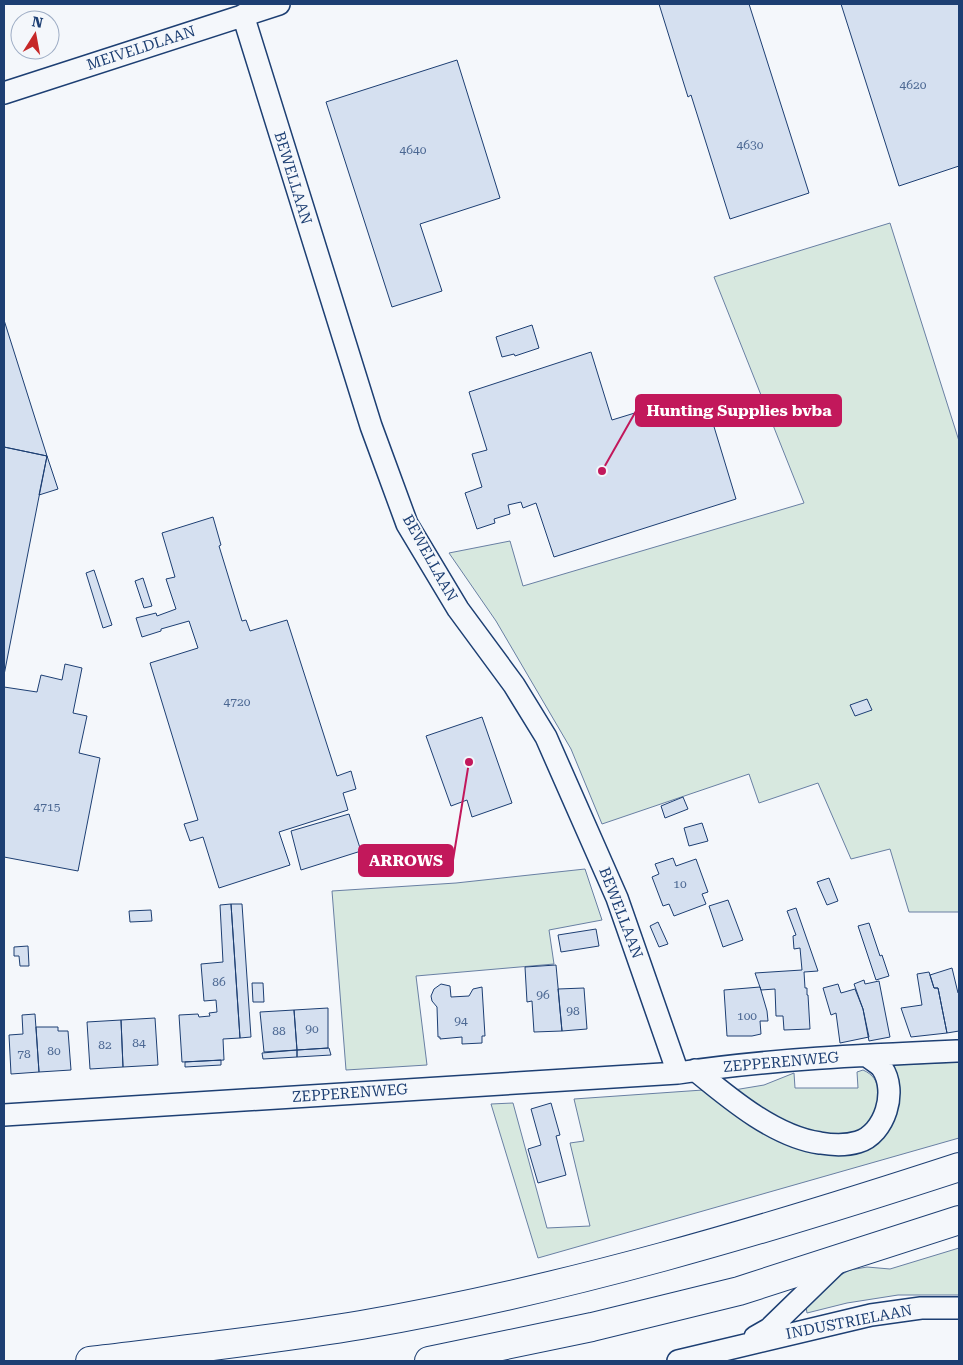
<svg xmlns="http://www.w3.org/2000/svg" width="963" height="1365" font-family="'Roboto Serif',serif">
	<rect width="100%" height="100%" fill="#f4f7fb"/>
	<path fill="#d7e8df" stroke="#687fa3" d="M 890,223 L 959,441 L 959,912 L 909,912 L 890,849 L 851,859 L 818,783 L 759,803 L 749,774 L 602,824 L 571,749 L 496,621 L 449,553 L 510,541 L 523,586 L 804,503 L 714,277 Z
		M 585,869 L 602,920 L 549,930 L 554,964 L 416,976 L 427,1065 L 346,1070 L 332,891 L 456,883 Z
		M 959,1062 L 959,1138 L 538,1258 L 491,1104 L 513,1103 L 547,1228 L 590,1226 L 570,1143 L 584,1141 L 574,1099 L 703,1090 L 803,1149 L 889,1129 C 901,1106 895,1090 892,1065 Z
		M 863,1070 C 884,1079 878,1099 877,1118 L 858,1132 L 844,1136 L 797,1130 L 734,1090 L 764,1085 L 794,1073 L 795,1088 L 858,1088 L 857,1072 Z
		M 959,1248 L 959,1295 L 898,1295 L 847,1303 L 807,1313 L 806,1307 L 831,1280 L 850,1270 L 867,1267 L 890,1269 Z"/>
	<path fill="#d5e0f0" stroke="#1d3f73" d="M 659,4 L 749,4 L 809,193 L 730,219 L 691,95 L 688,97 Z
		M 841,4 L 959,4 L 959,166 L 899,186 Z
		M 457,60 L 500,198 L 420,224 L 442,291 L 392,307 L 326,102 Z
		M 4,320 L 47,456 L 4,447 Z
		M 532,325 L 539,348 L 515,356 L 514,354 L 502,357 L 496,337 Z
		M 591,352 L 612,420 L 651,408 L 655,423 L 708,407 L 736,499 L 554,557 L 536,503 L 523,508 L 521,502 L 508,505 L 510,514 L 494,519 L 495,523 L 477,529 L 465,493 L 482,487 L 472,454 L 487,450 L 469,392 Z
		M 4,447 L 47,456 L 4,675 Z
		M 47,456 L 58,489 L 39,495 Z
		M 213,517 L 221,545 L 219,546 L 242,621 L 246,620 L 250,631 L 287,620 L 337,776 L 351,771 L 356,789 L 343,793 L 348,810 L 279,832 L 290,865 L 219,888 L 203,837 L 190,841 L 184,824 L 198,820 L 150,663 L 198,648 L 189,621 L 161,629 L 161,631 L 142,637 L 136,618 L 156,613 L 157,616 L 176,609 L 166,579 L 175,577 L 162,533 Z
		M 94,570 L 112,625 L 103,628 L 86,573 Z
		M 143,578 L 152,606 L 144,608 L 135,581 Z
		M 65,664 L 82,668 L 73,713 L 87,716 L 79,753 L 100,758 L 78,871 L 4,857 L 4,687 L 37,692 L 41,675 L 62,680 Z
		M 867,699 L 872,710 L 855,716 L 850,705 Z
		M 482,717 L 512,803 L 472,817 L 467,800 L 451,806 L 426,736 Z
		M 683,797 L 688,809 L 665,818 L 661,806 Z
		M 349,814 L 361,851 L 301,870 L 291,831 Z
		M 702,823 L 708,841 L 689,846 L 684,828 Z
		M 673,858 L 676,866 L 696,859 L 708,892 L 702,894 L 706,904 L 674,916 L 669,904 L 663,906 L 652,877 L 659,874 L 655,864 Z
		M 829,878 L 838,901 L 827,905 L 817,882 Z
		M 728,900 L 743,940 L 723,947 L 709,906 Z
		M 231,904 L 242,904 L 251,1037 L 240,1038 Z
		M 231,904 L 240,1038 L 223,1039 L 224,1060 L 182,1062 L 179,1015 L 198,1014 L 199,1017 L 210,1016 L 209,1013 L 217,1012 L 216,1000 L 204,1001 L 201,964 L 223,962 L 220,905 Z
		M 796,908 L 818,971 L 804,972 L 805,988 L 807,988 L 807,995 L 808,995 L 810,1029 L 784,1030 L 783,1016 L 776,1016 L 775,989 L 761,990 L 755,973 L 802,970 L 800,948 L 794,949 L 793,936 L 796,935 L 787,911 Z
		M 151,910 L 152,921 L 130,922 L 129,911 Z
		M 658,922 L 668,944 L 659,947 L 650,926 Z
		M 869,923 L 880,956 L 882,955 L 889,976 L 876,980 L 858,926 Z
		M 596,929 L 599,946 L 561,952 L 558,935 Z
		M 28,946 L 29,966 L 20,966 L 19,956 L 14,956 L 14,947 Z
		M 556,965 L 562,1031 L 534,1032 L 532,1001 L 527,1002 L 525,967 Z
		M 952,968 L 958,993 L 959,992 L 959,1031 L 947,1033 L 938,988 L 934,988 L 930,975 Z
		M 929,972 L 934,988 L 938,988 L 947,1033 L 911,1037 L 901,1008 L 922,1005 L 917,974 Z
		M 864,980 L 865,984 L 879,981 L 890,1037 L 869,1041 L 863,1009 L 854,984 Z
		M 252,983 L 263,983 L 264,1002 L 253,1002 Z
		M 441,984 L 450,986 L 451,997 L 469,996 L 473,989 L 482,987 L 485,1036 L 482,1036 L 482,1043 L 462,1044 L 462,1037 L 440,1039 L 440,1037 L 438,1037 L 437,1007 L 432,1001 L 431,996 L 434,989 Z
		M 838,984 L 841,993 L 855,989 L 863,1009 L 869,1037 L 840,1043 L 836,1013 L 831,1015 L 823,988 Z
		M 760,987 L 767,1011 L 768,1021 L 760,1021 L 761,1034 L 752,1036 L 727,1036 L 724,990 Z
		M 584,988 L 587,1029 L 562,1031 L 558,989 Z
		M 328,1008 L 328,1048 L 297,1050 L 294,1010 Z
		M 294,1010 L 297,1050 L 264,1052 L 260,1012 Z
		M 35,1014 L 39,1072 L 11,1074 L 9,1035 L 23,1034 L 22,1015 Z
		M 155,1018 L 158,1065 L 123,1067 L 121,1020 Z
		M 121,1020 L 123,1067 L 90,1069 L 87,1022 Z
		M 36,1027 L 58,1027 L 58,1031 L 68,1031 L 71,1070 L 39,1072 Z
		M 329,1048 L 331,1055 L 297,1057 L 297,1050 Z
		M 297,1050 L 297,1057 L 263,1059 L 262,1053 Z
		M 221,1060 L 221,1065 L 185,1067 L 185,1062 Z
		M 551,1103 L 560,1135 L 556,1136 L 566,1175 L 538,1183 L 528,1149 L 541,1145 L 531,1109 Z"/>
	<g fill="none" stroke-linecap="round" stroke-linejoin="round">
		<defs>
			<path id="street" d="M 243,15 L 371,426 L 407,524 L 458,609 L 514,685 L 546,737 L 617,898 L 678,1073
				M 4,93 L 279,4
				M 695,1070 C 729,1098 775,1137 820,1143 C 832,1145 845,1146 858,1142 C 885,1134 898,1091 882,1068 C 879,1064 872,1060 867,1056
				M 4,1115 L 678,1073 C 771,1059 866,1055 959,1051
				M 755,1337 L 769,1329 L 840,1260
				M 678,1361 L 871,1315 L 921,1308 L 959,1308"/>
			<path id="highway" d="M 90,1361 C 180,1350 271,1340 361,1325 C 564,1290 763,1231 959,1167
				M 429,1361 L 592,1327 L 739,1291 L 959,1220"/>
		</defs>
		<use href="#street" stroke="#1d3f73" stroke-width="24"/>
		<use href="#highway" stroke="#1d3f73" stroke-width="30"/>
		<use href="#street" stroke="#f4f7fb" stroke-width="21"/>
		<use href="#highway" stroke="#f4f7fb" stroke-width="28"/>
	</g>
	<g text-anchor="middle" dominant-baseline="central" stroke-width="4" stroke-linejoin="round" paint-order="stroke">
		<g font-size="12" fill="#4b6792">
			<text x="913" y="85">4620</text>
			<text x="750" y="145">4630</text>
			<text x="413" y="150">4640</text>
			<text x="237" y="702">4720</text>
			<text x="47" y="807">4715</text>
			<text x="680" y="884">10</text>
			<text x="219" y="982">86</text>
			<text x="543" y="995">96</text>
			<text x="573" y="1011">98</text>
			<text x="747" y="1016">100</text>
			<text x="461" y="1021">94</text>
			<text x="312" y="1029">90</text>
			<text x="279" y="1031">88</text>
			<text x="139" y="1043">84</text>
			<text x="105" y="1045">82</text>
			<text x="54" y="1051">80</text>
			<text x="24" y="1054">78</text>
		</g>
		<g font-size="15" fill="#1d3f73" stroke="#f4f7fb">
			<text transform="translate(141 48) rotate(-18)">MEIVELDLAAN</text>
			<text transform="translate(293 178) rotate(73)">BEWELLAAN</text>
			<text transform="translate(430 558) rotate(61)">BEWELLAAN</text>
			<text transform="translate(621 913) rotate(69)">BEWELLAAN</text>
			<text transform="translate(781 1062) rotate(-5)">ZEPPERENWEG</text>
			<text transform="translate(350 1093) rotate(-4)">ZEPPERENWEG</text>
			<text transform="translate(849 1322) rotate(-11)">INDUSTRIELAAN</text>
		</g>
	</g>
	<path fill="none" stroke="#c2185b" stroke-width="2" d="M602 471L636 411M469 762L453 860"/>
	<g fill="#c2185b" stroke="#f4f7fb" stroke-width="2">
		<circle cx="602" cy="471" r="5"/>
		<circle cx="469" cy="762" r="5"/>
	</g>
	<g fill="#c2185b" stroke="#c2185b" stroke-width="2">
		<rect x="636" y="395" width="205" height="31" rx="5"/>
		<rect x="359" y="845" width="94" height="31" rx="5"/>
	</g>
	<g font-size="16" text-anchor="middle" font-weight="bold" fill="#fff">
		<text x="739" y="416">Hunting Supplies bvba</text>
		<text x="406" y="866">ARROWS</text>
	</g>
	<rect width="963" height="1365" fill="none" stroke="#1d3f73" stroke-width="10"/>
	<g transform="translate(35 35) rotate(11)"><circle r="24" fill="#f4f7fb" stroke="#9eadc5"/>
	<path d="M0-4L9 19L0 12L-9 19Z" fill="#c62828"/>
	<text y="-8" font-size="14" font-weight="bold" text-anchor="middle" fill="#1d3f73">N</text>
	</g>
</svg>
